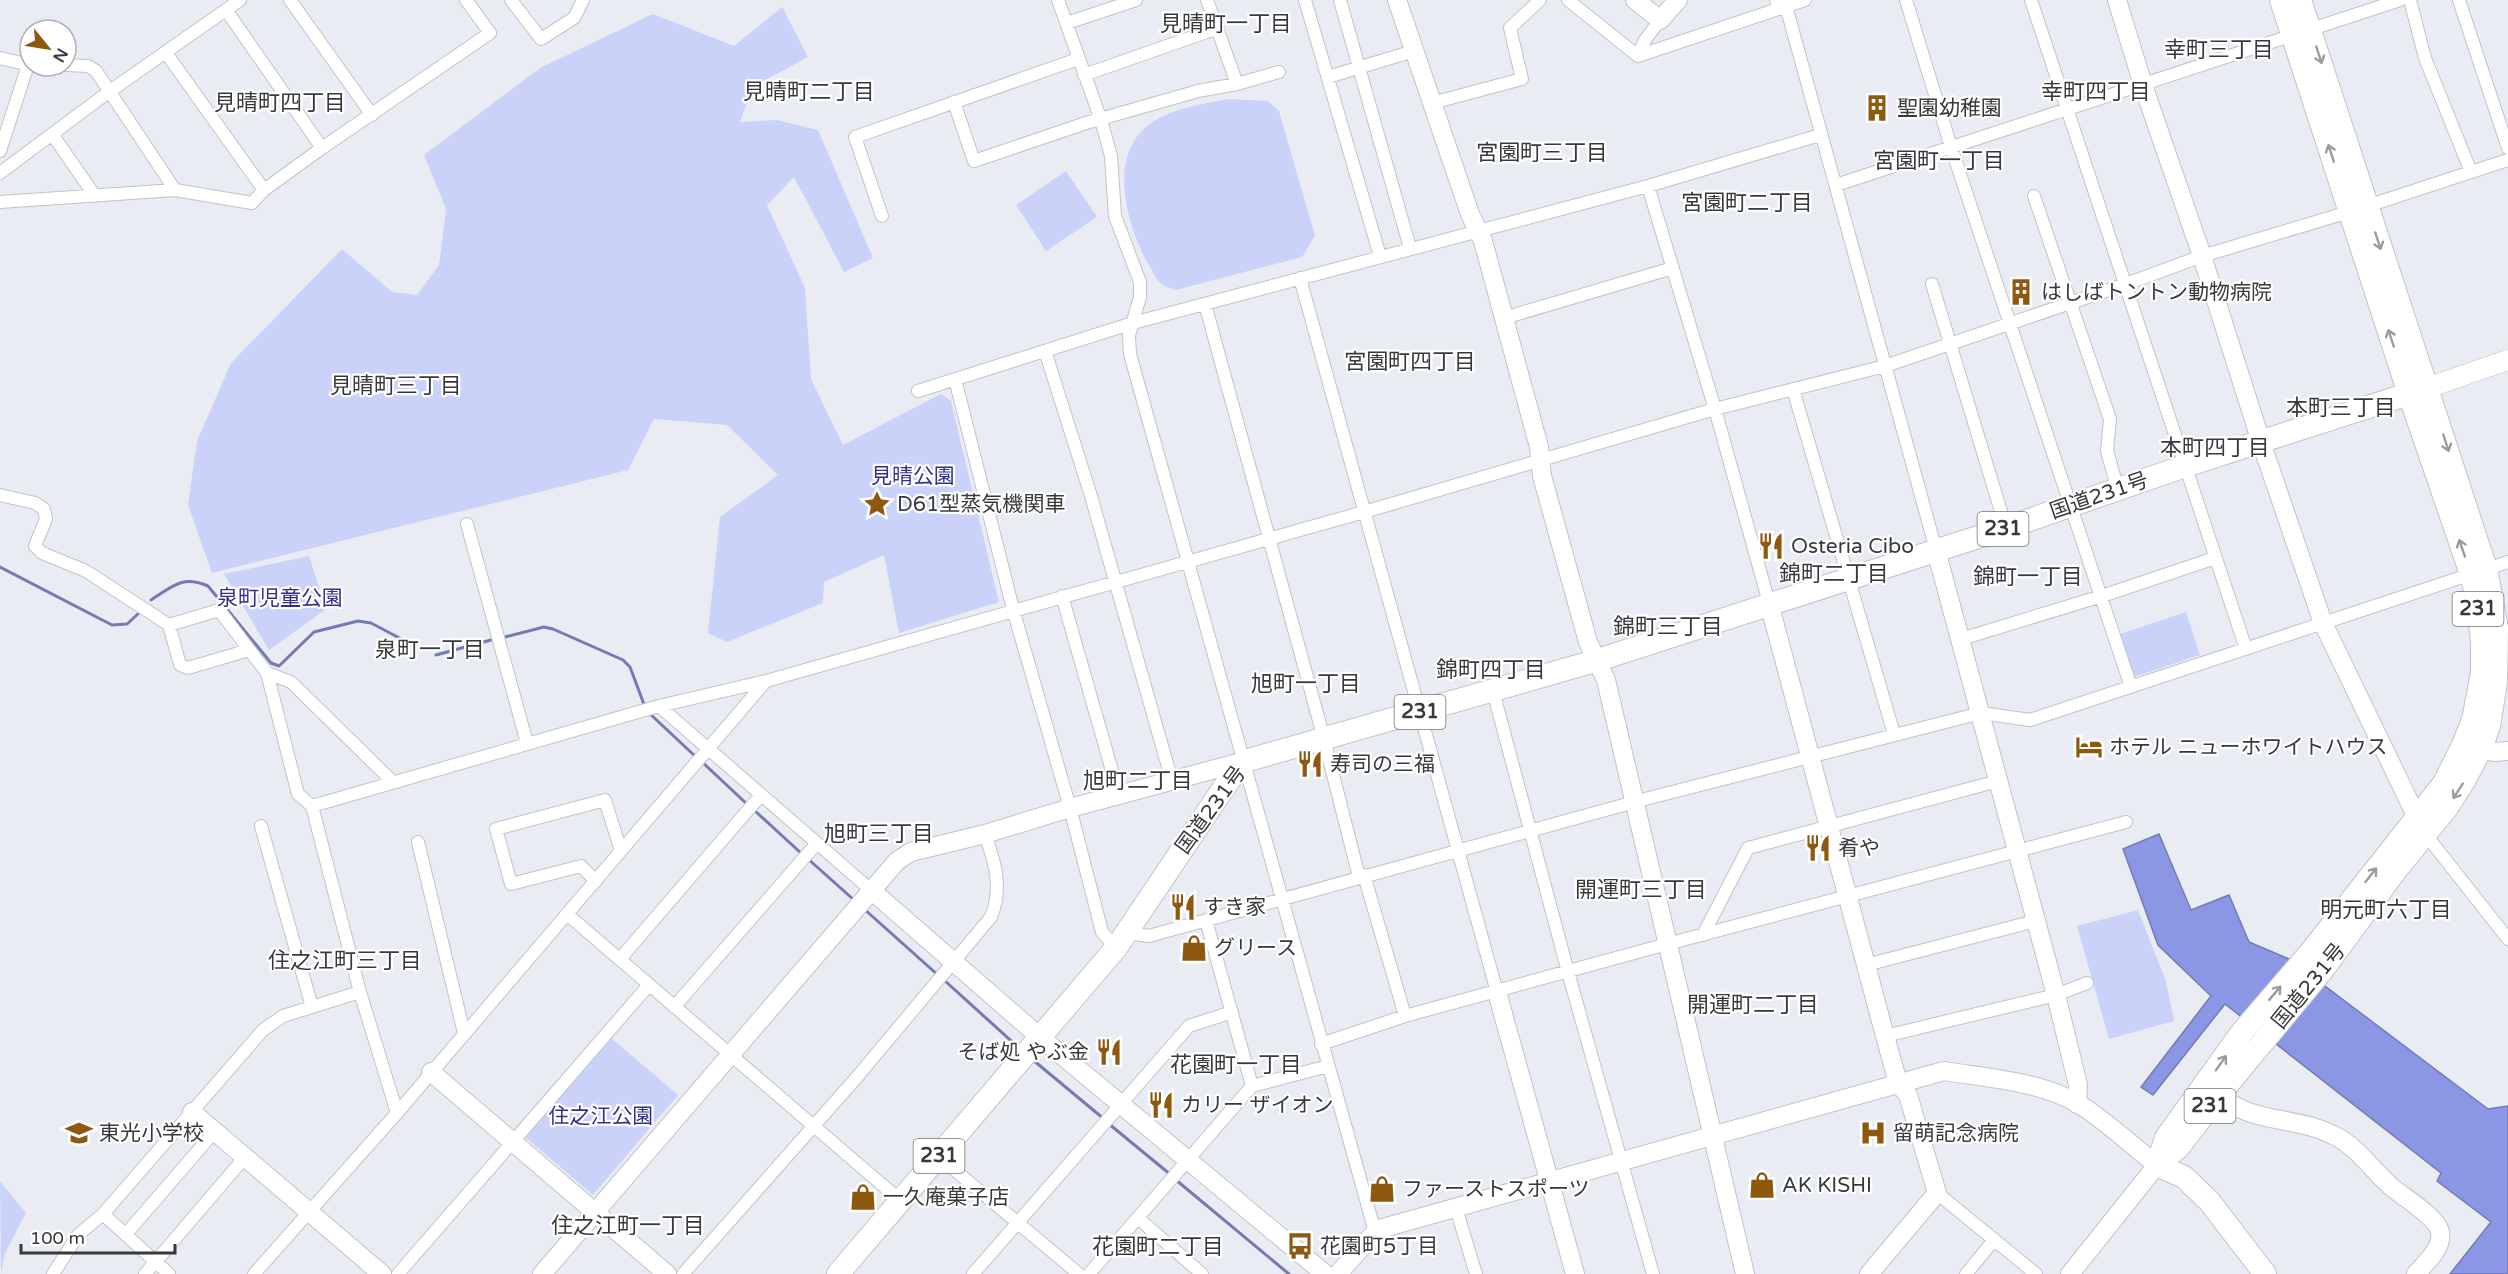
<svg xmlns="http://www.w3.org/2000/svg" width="2508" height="1274" font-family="'Varela Round','Noto Sans JP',sans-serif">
	<rect width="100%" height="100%" fill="#eaecf3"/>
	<path fill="#cad2fa" d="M 782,7 L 808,57 L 752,87 L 740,122 L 777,120 L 818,130 L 873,258 L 844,272 L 794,177 L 767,205 L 805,288 L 811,379 L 843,445 L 941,394 L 951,401 L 999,602 L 899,633 L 884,555 L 824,582 L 823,603 L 727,642 L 708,633 L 720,517 L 778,475 L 727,425 L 654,419 L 628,470 L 212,573 L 188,505 L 197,441 L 231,363 L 342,249 L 392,292 L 417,295 L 439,265 L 446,209 L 424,155 L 540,68 L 653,14 L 734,46 Z
		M 1228,99 L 1268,101 L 1279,111 L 1315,236 L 1302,257 L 1176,290 C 1171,288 1164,287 1160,283 C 1156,279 1153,272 1150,267 C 1128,231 1107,160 1146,127 C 1169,108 1200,105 1228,99 Z
		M 1066,171 L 1097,217 L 1046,251 L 1016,205 Z
		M 309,556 L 326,609 L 269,650 L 224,574 Z
		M 2186,612 L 2200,655 L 2134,677 L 2120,634 Z
		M 2138,910 L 2166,981 L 2174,1021 L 2109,1039 L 2077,926 Z
		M 610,1037 L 678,1095 L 593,1195 L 525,1137 Z
		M 0,1181 L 26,1213 L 5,1253 L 1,1274 Z"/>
	<path fill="#8b97e4" stroke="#727bb2" stroke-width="1.5" d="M 2159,834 L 2191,910 L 2229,895 L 2249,942 L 2289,959 L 2488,1109 L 2508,1106 L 2508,1274 L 2450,1274 L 2491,1222 L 2437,1181 L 2441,1173 L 2225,1004 L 2153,1095 L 2141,1087 L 2211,996 L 2158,945 L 2123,849 Z"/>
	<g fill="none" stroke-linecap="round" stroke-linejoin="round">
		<path stroke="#727bb2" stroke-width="3" d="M 0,567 L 112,625 L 127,624 L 139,613
			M 151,600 C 173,586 182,575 208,586 L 271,663 L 279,666 L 314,632 L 358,621 L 371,623 L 409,643
			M 505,637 L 544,627 L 553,629 L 623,660 L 630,667 L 645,707
			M 436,655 L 491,640
			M 648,712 L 696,757
			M 701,761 L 749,806
			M 754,810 L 802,854
			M 807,858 L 854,900
			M 863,908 L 939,976
			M 944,980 L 1019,1048
			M 1033,1060 L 1104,1119
			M 1109,1124 L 1171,1175
			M 1176,1180 L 1289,1274"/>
		<defs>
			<path id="street" d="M 290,0 L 372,115
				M 511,0 L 541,39 L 574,18 L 583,0
				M 1058,0 L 1101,120 L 1111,156 L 1115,216 L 1140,282 L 1140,297 L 1129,335 L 1130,354 L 1375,1232
				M 1207,0 L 1237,84
				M 1305,0 L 1380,256
				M 1340,0 L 1410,248
				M 1568,0 L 1638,56 L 1805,0
				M 1906,0 L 1951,147 L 2131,687
				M 2031,0 L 2246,649
				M 2410,0 L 2425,58 L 2471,172
				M 2459,0 L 2508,148
				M 1786,6 L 1936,550
				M 226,10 L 322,148
				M 1067,23 L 1136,0
				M 166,53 L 264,190
				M 1638,56 L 1645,40 L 1660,20
				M 0,58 L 30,65
				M 66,65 L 88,66 L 96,71 L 175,190
				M 1084,75 L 1218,28
				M 1328,77 L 1414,51
				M 954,102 L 974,161 L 1086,123 L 1198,91 L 1237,84 L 1279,72
				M 1432,103 L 1522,79 L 1510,28 L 1540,0
				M 52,134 L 95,196
				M 0,151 L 28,65
				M 0,173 L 110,91 L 240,0
				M 1836,185 L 2400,0
				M 1648,186 L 1715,409 L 1769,603
				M 2034,196 L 2110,419 L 2107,451 L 2118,490
				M 0,202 L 175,190 L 252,203 L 264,190 L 322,148 L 490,33 L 466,0
				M 882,216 L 855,137 L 1078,59
				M 1300,278 L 1497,992
				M 1932,284 L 2006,528
				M 1205,304 L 1324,739 L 1359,877
				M 1504,318 L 1673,268
				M 1045,351 L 1091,496 L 1172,781
				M 955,379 L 1013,609 L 1070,808 L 1102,932 L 1116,948
				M 1793,389 L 1894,734
				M 918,391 L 1133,323 L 1648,186 L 1820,135
				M 0,495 L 35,503 L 44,509 L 46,519 L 35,546 L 42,553 L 86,571 L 169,625 L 219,610 L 267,673 L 291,682 L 393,782
				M 467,524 L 527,743
				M 1062,596 L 1119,795
				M 169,625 L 180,665 L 188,668 L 249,650
				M 1961,639 L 2102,596 L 2215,558
				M 267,673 L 298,794 L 312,806 L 360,992 L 397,1113
				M 1493,691 L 1568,972 L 1653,1274
				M 659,706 L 871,890
				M 312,806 L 659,706 L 766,681 L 1364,512 L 1715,409 L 1885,366 L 2126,284 L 2202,256 L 2349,212 L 2508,160
				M 261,826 L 312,1007
				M 2426,835 L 2508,939
				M 418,842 L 464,1033
				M 1364,875 L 1405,1016
				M 596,881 L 581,866 L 511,884 L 496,829 L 605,800 L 621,851
				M 568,915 L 901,1201
				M 1206,920 L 1252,1086
				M 1127,933 L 1149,936 L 1649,798 L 1981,713 L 2030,720 L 2508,562
				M 1703,935 L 1748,848 L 1998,781
				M 620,959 L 761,795
				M 1866,965 L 2035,921
				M 674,1007 L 817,843
				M 1885,1036 L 2056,995 L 2087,983
				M 1321,1044 L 1405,1016 L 1656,947 L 2126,822
				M 939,1157 L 1079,1274
				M 1937,1193 L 2036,1274
				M 1456,1208 L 1476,1274
				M 103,1214 L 169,1274
				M 1138,1218 L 1202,1274
				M 126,1234 L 215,1131
				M 53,1274 L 78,1235 L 103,1214 L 263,1030 L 283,1016 L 360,992
				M 145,1274 L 245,1157
				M 254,1274 L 397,1113 L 766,681
				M 398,1274 L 648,986
				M 683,1274 L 857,1077 L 991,917 C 1003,887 995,863 985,834
				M 973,1274 L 1189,1026 L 1232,1012
				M 1089,1274 L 1252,1086 L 1328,1066
				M 1966,1274 L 1994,1240"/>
			<path id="secondary" d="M 1397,0 L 1470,214 L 1483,241 L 1539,447 L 1542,476 L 1588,642 L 1606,680 L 1745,1274
				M 1635,0 L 1660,20 L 1678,0
				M 1779,0 L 1786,6
				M 2117,0 L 2143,85 L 2202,256 L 2261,442 L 2323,623 L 2422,828
				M 1936,550 L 2056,995 L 2078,1085 L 2077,1104
				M 1769,603 L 1885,1036 L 1898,1083 L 1908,1095 L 1937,1193 L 1869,1274
				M 2469,746 L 2494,752 L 2508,751
				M 871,890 L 1041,1038 L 1325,1274
				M 1497,992 L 1575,1274
				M 431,1072 L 667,1274
				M 2219,1095 C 2251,1124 2296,1116 2333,1135 C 2359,1147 2373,1172 2394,1189 C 2406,1199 2437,1217 2440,1232 C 2443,1249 2425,1263 2416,1274
				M 192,1112 L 382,1274
				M 542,1274 L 897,861 L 911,852 L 985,834 L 1070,808 L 1245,761
				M 1338,1274 L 1375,1232 L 1383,1228 L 1944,1071 C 1987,1078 2038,1081 2077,1103 C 2103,1118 2132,1146 2157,1165 L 2070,1274"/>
			<path id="primary" d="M 2427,388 L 2508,360"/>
			<path id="highway" d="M 2157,1165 L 2178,1148 L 2219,1095 L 2325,967 L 2396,870 L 2446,809 L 2464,781 L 2481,749 L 2489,726 L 2496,682 L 2497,628 L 2486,569 L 2300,0
				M 2157,1165 L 2166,1138 L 2242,1032 L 2309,954 L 2444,783 L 2463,745 L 2473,720 L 2482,673 L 2482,642 L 2478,602 L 2471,574 L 2409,394 L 2281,0
				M 2157,1165 L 2184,1177 L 2209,1201 L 2265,1274
				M 838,1274 L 1116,948 L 1227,783 L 1245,761 L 1595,661 L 2006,528 L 2185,466 L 2427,388"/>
		</defs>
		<use href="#street" stroke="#c1c3c9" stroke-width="14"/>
		<use href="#secondary" stroke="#c1c3c9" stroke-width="20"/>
		<use href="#primary" stroke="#c1c3c9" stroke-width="21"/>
		<use href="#highway" stroke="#c1c3c9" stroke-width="24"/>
		<use href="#street" stroke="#fff" stroke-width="12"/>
		<use href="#secondary" stroke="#fff" stroke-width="18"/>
		<use href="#primary" stroke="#fff" stroke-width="20"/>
		<use href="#highway" stroke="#fff" stroke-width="22"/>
	</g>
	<defs><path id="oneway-shaft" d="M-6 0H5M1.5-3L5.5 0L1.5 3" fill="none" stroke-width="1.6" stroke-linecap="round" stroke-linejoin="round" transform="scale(1.5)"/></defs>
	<g stroke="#9c9c9e">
		<use href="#oneway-shaft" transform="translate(2319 55) rotate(72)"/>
		<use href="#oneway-shaft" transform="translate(2331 153) rotate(-108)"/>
		<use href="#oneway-shaft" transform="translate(2378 241) rotate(72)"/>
		<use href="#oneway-shaft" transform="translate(2391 338) rotate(-108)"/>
		<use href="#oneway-shaft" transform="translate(2446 443) rotate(72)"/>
		<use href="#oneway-shaft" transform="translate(2462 548) rotate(-109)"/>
		<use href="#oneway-shaft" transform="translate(2458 791) rotate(123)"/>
		<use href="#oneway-shaft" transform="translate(2371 875) rotate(-52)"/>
		<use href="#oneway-shaft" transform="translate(2275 993) rotate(-50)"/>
		<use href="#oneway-shaft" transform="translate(2221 1063) rotate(-55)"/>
	</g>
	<defs>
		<symbol id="building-bare" viewBox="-9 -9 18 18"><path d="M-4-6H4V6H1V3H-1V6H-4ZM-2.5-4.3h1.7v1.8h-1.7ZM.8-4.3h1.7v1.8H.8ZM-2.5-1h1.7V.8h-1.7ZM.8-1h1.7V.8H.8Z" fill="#8f580f" stroke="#fff" stroke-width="2.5" paint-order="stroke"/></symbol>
		<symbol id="sight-bare" viewBox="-9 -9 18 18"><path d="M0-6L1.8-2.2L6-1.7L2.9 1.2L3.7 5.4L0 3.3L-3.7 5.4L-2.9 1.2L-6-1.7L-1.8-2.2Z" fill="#8f580f" stroke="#fff" stroke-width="2.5" paint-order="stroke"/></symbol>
		<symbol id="restaurant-bare" viewBox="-9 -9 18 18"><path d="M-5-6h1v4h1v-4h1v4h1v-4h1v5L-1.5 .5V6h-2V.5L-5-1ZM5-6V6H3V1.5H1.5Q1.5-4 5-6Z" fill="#8f580f" stroke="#fff" stroke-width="2.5" paint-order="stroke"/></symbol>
		<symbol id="hotel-bare" viewBox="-9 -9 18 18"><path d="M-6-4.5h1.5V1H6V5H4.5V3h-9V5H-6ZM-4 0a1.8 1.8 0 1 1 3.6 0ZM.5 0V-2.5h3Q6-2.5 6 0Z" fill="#8f580f" stroke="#fff" stroke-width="2.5" paint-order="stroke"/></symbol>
		<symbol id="shop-bare" viewBox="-9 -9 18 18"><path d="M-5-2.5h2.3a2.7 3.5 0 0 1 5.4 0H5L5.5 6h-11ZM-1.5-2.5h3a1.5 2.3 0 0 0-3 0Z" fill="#8f580f" stroke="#fff" stroke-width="2.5" paint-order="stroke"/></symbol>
		<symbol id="school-bare" viewBox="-9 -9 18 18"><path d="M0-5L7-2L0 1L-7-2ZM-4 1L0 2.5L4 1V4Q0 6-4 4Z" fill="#8f580f" stroke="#fff" stroke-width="2.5" paint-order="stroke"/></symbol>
		<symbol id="hospital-bare" viewBox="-9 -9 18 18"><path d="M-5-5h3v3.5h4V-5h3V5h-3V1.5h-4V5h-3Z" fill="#8f580f" stroke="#fff" stroke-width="2.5" paint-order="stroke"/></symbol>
		<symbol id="bus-bare" viewBox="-9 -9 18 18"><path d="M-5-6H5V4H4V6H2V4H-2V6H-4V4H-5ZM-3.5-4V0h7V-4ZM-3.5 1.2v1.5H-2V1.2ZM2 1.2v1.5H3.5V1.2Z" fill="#8f580f" stroke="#fff" stroke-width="2.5" paint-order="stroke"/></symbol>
	</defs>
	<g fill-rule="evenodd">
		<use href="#building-bare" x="1858" y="89" width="38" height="38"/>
		<use href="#building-bare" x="2002" y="273" width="38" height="38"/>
		<use href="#sight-bare" x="858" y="485" width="38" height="38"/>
		<use href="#restaurant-bare" x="1752" y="527" width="38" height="38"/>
		<use href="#hotel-bare" x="2070" y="728" width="38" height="38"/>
		<use href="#restaurant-bare" x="1291" y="745" width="38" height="38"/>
		<use href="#restaurant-bare" x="1799" y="829" width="38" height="38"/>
		<use href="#restaurant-bare" x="1164" y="888" width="38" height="38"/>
		<use href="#shop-bare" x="1175" y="929" width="38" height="38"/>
		<use href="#restaurant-bare" x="1090" y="1033" width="38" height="38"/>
		<use href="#restaurant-bare" x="1142" y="1086" width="38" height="38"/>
		<use href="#school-bare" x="60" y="1114" width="38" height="38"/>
		<use href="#hospital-bare" x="1854" y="1114" width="38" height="38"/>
		<use href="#shop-bare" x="1743" y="1166" width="38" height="38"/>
		<use href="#shop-bare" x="1363" y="1170" width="38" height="38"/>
		<use href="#shop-bare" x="844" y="1178" width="38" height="38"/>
		<use href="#bus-bare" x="1281" y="1227" width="38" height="38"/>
	</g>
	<g text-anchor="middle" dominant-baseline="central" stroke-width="4.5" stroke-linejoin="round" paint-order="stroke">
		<g fill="#fff" stroke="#747476" stroke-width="1.5">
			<rect x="1977.5" y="512" width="51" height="34" rx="4.5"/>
			<rect x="2452.5" y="592" width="51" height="34" rx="4.5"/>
			<rect x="1394.5" y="695" width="51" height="34" rx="4.5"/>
			<rect x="2184.5" y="1089" width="51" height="34" rx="4.5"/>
			<rect x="913.5" y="1139" width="51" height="34" rx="4.5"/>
		</g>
		<g font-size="20" font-weight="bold" fill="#38393c">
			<text x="2003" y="529">231</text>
			<text x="2478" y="609">231</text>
			<text x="1420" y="712">231</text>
			<text x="2210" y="1106">231</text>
			<text x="939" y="1156">231</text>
		</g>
		<g font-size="21" fill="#38393c" stroke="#fff" text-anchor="start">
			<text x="1897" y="108">聖園幼稚園</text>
			<text x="2041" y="292">はしばトントン動物病院</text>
			<text x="897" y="504">D61型蒸気機関車</text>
			<text x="1791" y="546">Osteria Cibo</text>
			<text x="2109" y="747">ホテル ニューホワイトハウス</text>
			<text x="1330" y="764">寿司の三福</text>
			<text x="1838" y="848">肴や</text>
			<text x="1203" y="907">すき家</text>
			<text x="1214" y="948">グリース</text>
			<text x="1089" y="1052" text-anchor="end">そば処 やぶ金</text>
			<text x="1181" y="1105">カリー ザイオン</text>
			<text x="99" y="1133">東光小学校</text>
			<text x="1893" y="1133">留萌記念病院</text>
			<text x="1782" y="1185">AK KISHI</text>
			<text x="1402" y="1189">ファーストスポーツ</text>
			<text x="883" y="1197">一久庵菓子店</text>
			<text x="1320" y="1246">花園町5丁目</text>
		</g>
		<g font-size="21" fill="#30318a" stroke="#fff">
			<text x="913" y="476">見晴公園</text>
			<text x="280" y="598">泉町児童公園</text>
			<text x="601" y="1116">住之江公園</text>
		</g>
		<g font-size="21" fill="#38393c" stroke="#fff">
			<text transform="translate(2099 496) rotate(-19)">国道231号</text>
			<text transform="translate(1211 810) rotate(-54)">国道231号</text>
			<text transform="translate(2309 986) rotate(-51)">国道231号</text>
		</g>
		<g font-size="22" fill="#38393c" stroke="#fff">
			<text x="1226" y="24">見晴町一丁目</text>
			<text x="2219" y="50">幸町三丁目</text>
			<text x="809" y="92">見晴町二丁目</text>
			<text x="2096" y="92">幸町四丁目</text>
			<text x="280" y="103">見晴町四丁目</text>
			<text x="1542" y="153">宮園町三丁目</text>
			<text x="1939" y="161">宮園町一丁目</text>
			<text x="1747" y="203">宮園町二丁目</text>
			<text x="1410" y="362">宮園町四丁目</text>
			<text x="396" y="386">見晴町三丁目</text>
			<text x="2341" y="408">本町三丁目</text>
			<text x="2215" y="448">本町四丁目</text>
			<text x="1834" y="574">錦町二丁目</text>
			<text x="2028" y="577">錦町一丁目</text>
			<text x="1668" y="627">錦町三丁目</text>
			<text x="430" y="650">泉町一丁目</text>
			<text x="1491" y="670">錦町四丁目</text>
			<text x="1306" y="684">旭町一丁目</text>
			<text x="1138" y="781">旭町二丁目</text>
			<text x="879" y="834">旭町三丁目</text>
			<text x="1641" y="890">開運町三丁目</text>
			<text x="2386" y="910">明元町六丁目</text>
			<text x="345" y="961">住之江町三丁目</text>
			<text x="1753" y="1005">開運町二丁目</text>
			<text x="1236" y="1065">花園町一丁目</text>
			<text x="628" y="1226">住之江町一丁目</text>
			<text x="1158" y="1247">花園町二丁目</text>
		</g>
	</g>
	<g transform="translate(48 48) rotate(120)"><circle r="28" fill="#ffffff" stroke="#afb0b1" stroke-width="1.5"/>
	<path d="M0-4.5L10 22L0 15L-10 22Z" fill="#8f580f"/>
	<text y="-9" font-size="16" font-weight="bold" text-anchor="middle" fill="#38393c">N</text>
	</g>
	<path d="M21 1244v9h154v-9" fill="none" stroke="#38393c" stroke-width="3"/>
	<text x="30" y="1244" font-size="18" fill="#38393c" stroke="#ffffff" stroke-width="4.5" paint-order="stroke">100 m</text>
</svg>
